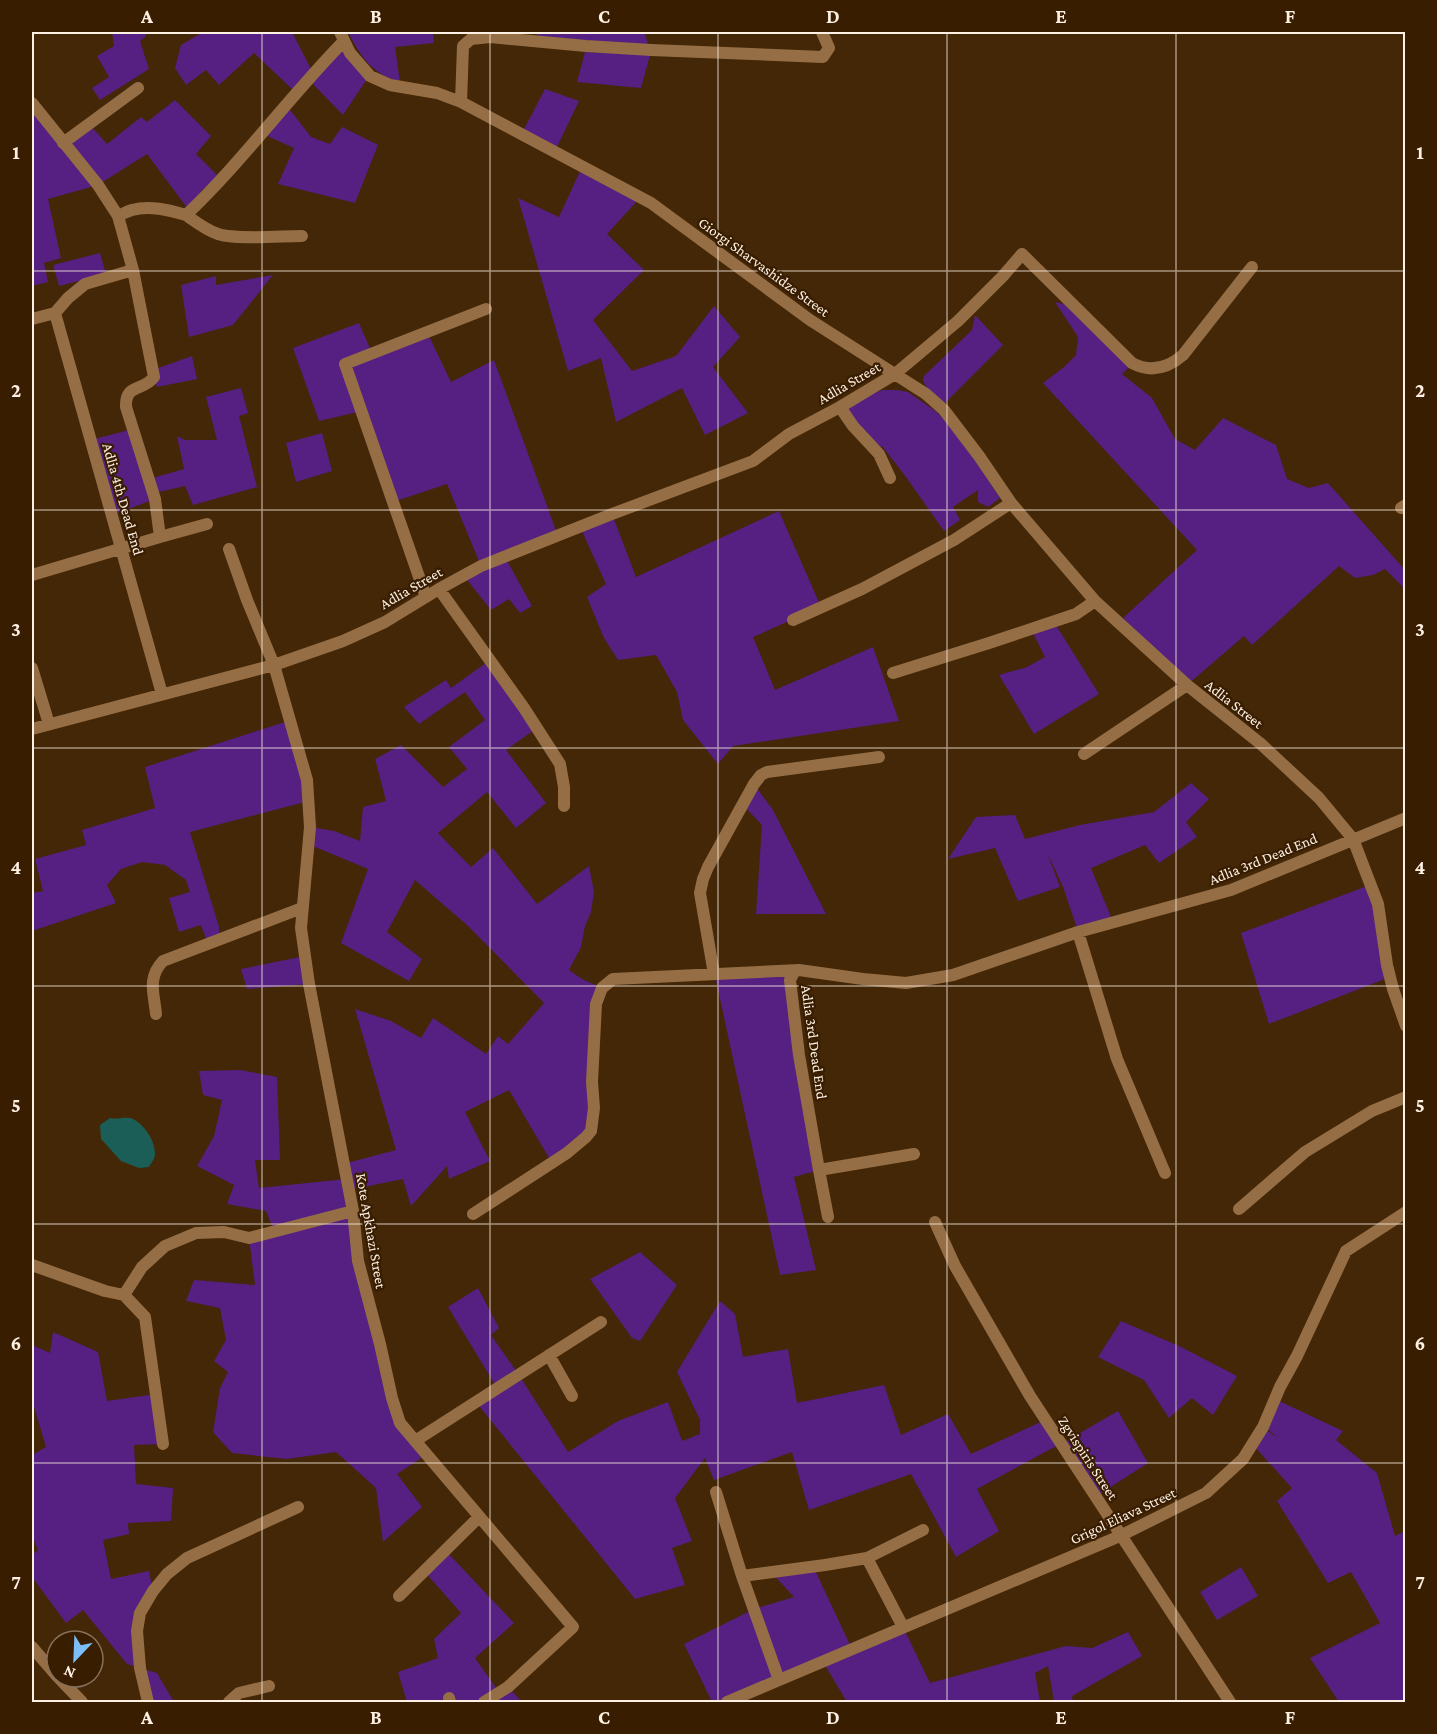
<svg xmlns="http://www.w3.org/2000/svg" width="1437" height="1734" font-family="'Crimson Pro',serif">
	<rect width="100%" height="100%" fill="#432706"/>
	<path fill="#561f82" d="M 112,32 L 145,32 L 146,36 L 140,41 L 149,69 L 100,100 L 92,88 L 109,77 L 97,56 L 114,46 Z
		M 203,32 L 292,32 L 312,71 L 293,90 L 254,53 L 219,85 L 206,70 L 186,85 L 175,68 L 181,45 Z
		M 348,32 L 433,32 L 434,43 L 395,47 L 400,82 C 371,73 361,57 348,32 Z
		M 537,32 L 644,32 L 649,46 L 537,36 Z
		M 345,49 L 367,79 L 343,115 L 310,81 Z
		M 585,52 L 650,55 L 641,88 L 577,82 Z
		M 545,89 L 579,101 L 557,147 L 523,131 Z
		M 175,100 L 211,136 L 196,154 L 219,177 L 202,190 L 188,209 L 147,154 L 101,183 L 69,142 L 90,125 L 107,144 L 141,117 L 147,122 Z
		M 32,103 L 98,185 L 48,199 L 61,258 L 44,263 L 48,282 L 32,286 Z
		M 287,106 L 311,137 L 330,144 L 342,127 L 378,145 L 355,203 L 278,184 L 294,148 L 263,134 Z
		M 581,169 L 638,200 L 607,234 L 644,270 L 593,320 L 632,371 L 676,356 L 714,306 L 740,337 L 713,367 L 748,413 L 705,435 L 682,388 L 616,422 L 601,358 L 568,371 L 518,198 L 559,217 Z
		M 100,253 L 106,274 L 59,286 L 53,265 Z
		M 273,275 L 233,325 L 189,337 L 181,285 L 216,276 L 216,285 Z
		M 1055,302 L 1068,305 L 1130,366 L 1122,374 L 1152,398 L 1175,439 L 1195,450 L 1223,418 L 1276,445 L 1287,479 L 1309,488 L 1328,483 L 1405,570 L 1405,595 L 1404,588 L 1385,569 L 1373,575 L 1355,578 L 1339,566 L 1252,645 L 1244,636 L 1187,685 L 1123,618 L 1197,550 L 1043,383 L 1064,367 L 1076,355 L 1078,337 Z
		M 975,315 L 1003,345 L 943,405 L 932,397 L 923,381 L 924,376 L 972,330 Z
		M 359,323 L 372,353 L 427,332 L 451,382 L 494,360 L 558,536 L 505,557 L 532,606 L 520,613 L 509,599 L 491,610 L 464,576 L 481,566 L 447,484 L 393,502 L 362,411 L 319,421 L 293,348 Z
		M 192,356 L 197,379 L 157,387 L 153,370 Z
		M 241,388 L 248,413 L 239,416 L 257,487 L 193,505 L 185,486 L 154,493 L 155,499 L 112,515 L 90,440 L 133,429 L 149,479 L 184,469 L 177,436 L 185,440 L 217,440 L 206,397 Z
		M 883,390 L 897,390 L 908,392 L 934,410 L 953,427 L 1000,498 L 988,507 L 978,502 L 978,490 L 953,507 L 960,520 L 944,531 L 906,477 L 882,446 L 877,449 L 848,409 L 870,394 Z
		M 322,433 L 332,471 L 296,482 L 286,443 Z
		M 779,511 L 821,607 L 753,637 L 775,690 L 873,647 L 899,721 L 733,746 L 718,764 L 683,720 L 677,692 L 656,655 L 618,660 L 604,638 L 587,597 L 606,584 L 580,527 L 612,514 L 636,577 Z
		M 1054,622 L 1099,694 L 1034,734 L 999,675 L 1027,667 L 1045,657 L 1031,629 Z
		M 490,660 L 537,728 L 506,750 L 546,803 L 516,828 L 487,792 L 438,833 L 471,867 L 493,848 L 537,904 L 589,866 L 594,892 L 591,912 L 585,926 L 581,947 L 569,970 L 582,979 L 602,988 L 594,1122 L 552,1163 L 509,1090 L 465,1112 L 490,1161 L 449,1179 L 447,1166 L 411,1206 L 403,1179 L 349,1190 L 392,1398 L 426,1455 L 397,1474 L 422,1507 L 383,1542 L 376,1488 L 336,1452 L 287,1459 L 232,1453 L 213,1432 L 220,1388 L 228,1372 L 214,1361 L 226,1340 L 220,1308 L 186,1301 L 194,1280 L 255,1285 L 249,1238 L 274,1231 L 266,1211 L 227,1204 L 234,1185 L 197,1166 L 214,1136 L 222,1100 L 203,1095 L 199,1071 L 240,1070 L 277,1077 L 280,1160 L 255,1160 L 259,1188 L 346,1179 L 343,1164 L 396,1150 L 355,1009 L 391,1021 L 421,1038 L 433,1018 L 486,1054 L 498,1036 L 508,1044 L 544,1003 L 468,926 L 415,880 L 387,932 L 422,959 L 409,981 L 341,943 L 368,869 L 308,844 L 310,827 L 334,831 L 360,841 L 363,807 L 386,801 L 375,759 L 401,745 L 443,787 L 467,769 L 449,747 L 485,720 L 465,692 L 419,724 L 404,707 L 446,680 L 451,688 Z
		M 288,721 L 301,770 L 305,802 L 190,832 L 219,927 L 219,940 L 208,944 L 201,925 L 179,932 L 169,898 L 190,892 L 186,880 L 165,865 L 142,862 L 121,869 L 107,885 L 116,903 L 32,931 L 32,893 L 43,891 L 35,859 L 86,845 L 82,830 L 155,808 L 145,767 Z
		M 1191,783 L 1209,799 L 1186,822 L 1197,837 L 1159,863 L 1145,845 L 1091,868 L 1113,922 L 1078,931 L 1063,887 L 1047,852 L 1060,887 L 1018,901 L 995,848 L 948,859 L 976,817 L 1015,815 L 1025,839 L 1080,825 L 1154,812 Z
		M 754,784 L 773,810 L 826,914 L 756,914 L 762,825 L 743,805 Z
		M 1370,885 L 1390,977 L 1269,1024 L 1241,933 Z
		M 305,956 L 309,984 L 247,989 L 241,969 Z
		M 794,973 L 819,1170 L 794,1177 L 816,1270 L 780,1275 L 715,976 Z
		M 640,1252 L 677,1285 L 640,1341 L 632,1338 L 590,1279 Z
		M 478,1288 L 499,1328 L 491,1335 L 519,1375 L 568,1452 L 618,1421 L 668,1402 L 682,1441 L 700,1434 L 700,1420 L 677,1372 L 720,1301 L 735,1314 L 743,1357 L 788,1349 L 797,1403 L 884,1385 L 901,1435 L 948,1414 L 971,1454 L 1045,1420 L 1060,1444 L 977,1489 L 999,1531 L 956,1557 L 911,1474 L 809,1510 L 792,1452 L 714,1480 L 705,1458 L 675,1498 L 692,1541 L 672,1548 L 685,1585 L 635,1599 L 476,1402 L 497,1388 L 448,1307 Z
		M 1121,1321 L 1179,1346 L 1237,1376 L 1213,1415 L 1192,1398 L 1169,1418 L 1144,1380 L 1098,1357 Z
		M 53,1332 L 98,1352 L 107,1401 L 156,1394 L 163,1444 L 134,1445 L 136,1484 L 173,1488 L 171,1521 L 128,1523 L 129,1534 L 103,1540 L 111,1579 L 149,1571 L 153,1591 L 140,1613 L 140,1668 L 157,1673 L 174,1702 L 148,1702 L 140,1668 L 127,1664 L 83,1610 L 66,1623 L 32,1577 L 32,1555 L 38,1550 L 32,1536 L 32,1455 L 46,1447 L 32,1400 L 32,1345 L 50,1353 Z
		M 1277,1400 L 1343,1431 L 1336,1440 L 1377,1473 L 1395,1536 L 1405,1531 L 1405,1702 L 1339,1702 L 1310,1658 L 1380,1623 L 1351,1572 L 1328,1583 L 1277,1501 L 1292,1488 L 1253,1445 L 1263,1428 L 1278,1438 L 1265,1427 Z
		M 1118,1411 L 1148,1463 L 1095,1497 L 1061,1444 Z
		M 445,1550 L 514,1623 L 475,1658 L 499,1692 L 508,1687 L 522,1702 L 450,1702 L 448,1698 L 432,1702 L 407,1702 L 398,1672 L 438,1658 L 434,1639 L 461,1613 L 424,1571 Z
		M 813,1566 L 852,1649 L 903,1627 L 930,1683 L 1066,1646 L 1092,1648 L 1128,1632 L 1142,1656 L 1072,1696 L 1073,1702 L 1054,1702 L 1048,1666 L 1035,1673 L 1040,1702 L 847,1702 L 823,1662 L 727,1702 L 712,1702 L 684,1644 L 754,1609 L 794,1597 L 771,1572 Z
		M 1241,1567 L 1258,1596 L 1217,1620 L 1200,1592 Z"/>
	<path fill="#1b5e57" d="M 110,1118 C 117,1120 126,1116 133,1119 C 145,1125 155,1141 155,1154 C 155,1159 151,1163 149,1167 L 139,1168 L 121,1161 L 101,1139 L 100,1125 Z"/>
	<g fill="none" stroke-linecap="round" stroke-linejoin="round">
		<path stroke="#966e45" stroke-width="12" d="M 340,32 L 350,53 L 370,76 L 390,85 L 437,93 L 461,102 L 651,203 L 810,320 L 926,394 L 944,410 L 979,456 L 1011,503 L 1095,601 L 1187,685 L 1261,744 L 1319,798 L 1353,839 L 1378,904 L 1387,965 L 1393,989 L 1406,1026
			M 461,102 L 463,46 L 471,39 L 490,37 L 586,46 L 651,50 L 823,57 L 829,48 L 822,32
			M 32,103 L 98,185 L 118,216 L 133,270 L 154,377 C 143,392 125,383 126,407 L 155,499 L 160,537 L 32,575
			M 63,143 L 138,88
			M 186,215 C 196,222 206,230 218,234 C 236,240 281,236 302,236
			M 118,216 C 123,214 127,211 132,210 C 149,205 169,210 186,215 C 242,162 289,97 344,41
			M 55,313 L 162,694
			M 32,319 L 55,313 L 68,298 L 85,284 L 133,270
			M 840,407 L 853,426 L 879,454 L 890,478
			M 1401,508 L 1406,505
			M 160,537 L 207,524
			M 229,549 L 247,600 L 274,665 L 307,780 L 310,827 L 301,928 L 309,984 L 353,1211 L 358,1261 L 380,1344 L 392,1398 L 400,1423 L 573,1627 L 508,1687 L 484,1702
			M 439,589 L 524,708 L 560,764 L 564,787 L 564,806
			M 426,597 L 345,364 L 486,309
			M 793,620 L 862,589 L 954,540 L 1011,503
			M 32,668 L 49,724
			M 893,673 L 989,643 L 1076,614 L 1095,601
			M 32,729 L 274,665 L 343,641 L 385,622 L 439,589 L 481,566 L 612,514 L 753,461 L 789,434 L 840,407 L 895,374 L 958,321 L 1003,276 L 1022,254 L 1132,363 C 1151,373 1168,368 1183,355 L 1252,267
			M 1084,754 L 1187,685
			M 1078,932 L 1117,1059 L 1165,1173
			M 714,974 L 700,893 L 703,879 L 708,867 L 754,784 L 761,775 L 767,772 L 879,757
			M 156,1014 C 154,993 147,978 163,961 L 302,908
			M 914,1154 L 819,1170 L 799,1055 L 790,980 L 794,972 L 799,970 L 863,979 L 906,983 L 953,975 L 1078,932 L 1231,890 L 1406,818
			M 819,1170 L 828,1217
			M 1239,1209 L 1305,1152 L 1372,1111 L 1406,1097
			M 473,1214 L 567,1153 L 586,1137 L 591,1131 L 594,1108 L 592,1082 L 596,1004 L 602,988 L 613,979 L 799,970
			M 935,1222 L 955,1266 L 1030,1396 L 1230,1702
			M 32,1265 L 105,1291 L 124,1295 L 142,1267 L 165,1246 L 196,1233 L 224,1232 L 249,1238 L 353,1211
			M 124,1295 L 145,1317 L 163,1444
			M 549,1355 L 572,1396
			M 415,1441 L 601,1322
			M 716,1492 L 742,1576 L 779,1680
			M 867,1558 L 903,1627
			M 742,1576 L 825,1565 L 867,1558 L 923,1530
			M 399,1596 L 479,1517
			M 32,1647 L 57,1676
			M 58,1677 L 82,1702
			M 449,1698 L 450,1702
			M 148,1702 L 140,1668 L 137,1631 L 140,1613 L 153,1591 L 167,1574 L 187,1558 L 298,1507
			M 229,1702 L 239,1693 L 269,1686
			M 727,1702 L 1120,1536 L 1206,1493 L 1243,1459 L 1263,1427 L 1280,1387 L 1297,1356 L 1346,1251 L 1406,1212"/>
	</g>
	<path fill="none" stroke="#fef0e3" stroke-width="1.5" stroke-opacity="0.55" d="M 262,32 L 262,1702M 490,32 L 490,1702M 718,32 L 718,1702M 947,32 L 947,1702M 1176,32 L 1176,1702M 32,271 L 1406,271M 32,510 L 1406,510M 32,748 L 1406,748M 32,986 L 1406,986M 32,1224 L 1406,1224M 32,1463 L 1406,1463"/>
	<g text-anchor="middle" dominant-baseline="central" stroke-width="4.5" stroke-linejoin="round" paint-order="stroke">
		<g font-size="15" fill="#fef0e3" stroke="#381d00">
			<text transform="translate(764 267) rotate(36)">Giorgi Sharvashidze Street</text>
			<text transform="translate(849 383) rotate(-30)">Adlia Street</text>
			<text transform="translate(123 499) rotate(74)">Adlia 4th Dead End</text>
			<text transform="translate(411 588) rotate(-30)">Adlia Street</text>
			<text transform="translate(1234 704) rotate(38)">Adlia Street</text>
			<text transform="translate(1263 859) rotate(-22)">Adlia 3rd Dead End</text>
			<text transform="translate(814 1042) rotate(82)">Adlia 3rd Dead End</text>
			<text transform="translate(371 1231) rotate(80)">Kote Apkhazi Street</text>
			<text transform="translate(1088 1458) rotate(57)">Zgvispiris Street</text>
			<text transform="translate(1123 1516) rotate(-25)">Grigol Eliava Street</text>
		</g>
	</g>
	<rect width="1437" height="1734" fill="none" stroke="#381d00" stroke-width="66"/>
	<g transform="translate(75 1659) rotate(203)"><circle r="28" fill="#381d00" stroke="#87715b" stroke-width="1.5"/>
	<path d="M0-4.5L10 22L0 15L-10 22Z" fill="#7bbef8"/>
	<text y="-9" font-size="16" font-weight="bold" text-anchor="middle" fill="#fef0e3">N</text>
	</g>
	<rect x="33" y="33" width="1371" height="1668" fill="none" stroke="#fef0e3" stroke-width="2"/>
	<g font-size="20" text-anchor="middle" font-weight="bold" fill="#fef0e3">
		<text x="147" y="23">A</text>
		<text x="376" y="23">B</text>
		<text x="604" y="23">C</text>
		<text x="833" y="23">D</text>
		<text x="1061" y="23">E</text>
		<text x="1290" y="23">F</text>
		<text x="16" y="159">1</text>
		<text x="1420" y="159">1</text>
		<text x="16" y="397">2</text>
		<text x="1420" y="397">2</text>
		<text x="16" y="636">3</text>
		<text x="1420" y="636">3</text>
		<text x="16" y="874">4</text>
		<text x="1420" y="874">4</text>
		<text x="16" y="1112">5</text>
		<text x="1420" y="1112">5</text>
		<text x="16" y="1350">6</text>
		<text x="1420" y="1350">6</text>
		<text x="16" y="1589">7</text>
		<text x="1420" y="1589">7</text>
		<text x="147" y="1724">A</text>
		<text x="376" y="1724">B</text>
		<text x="604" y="1724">C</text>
		<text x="833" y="1724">D</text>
		<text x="1061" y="1724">E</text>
		<text x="1290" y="1724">F</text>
	</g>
</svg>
